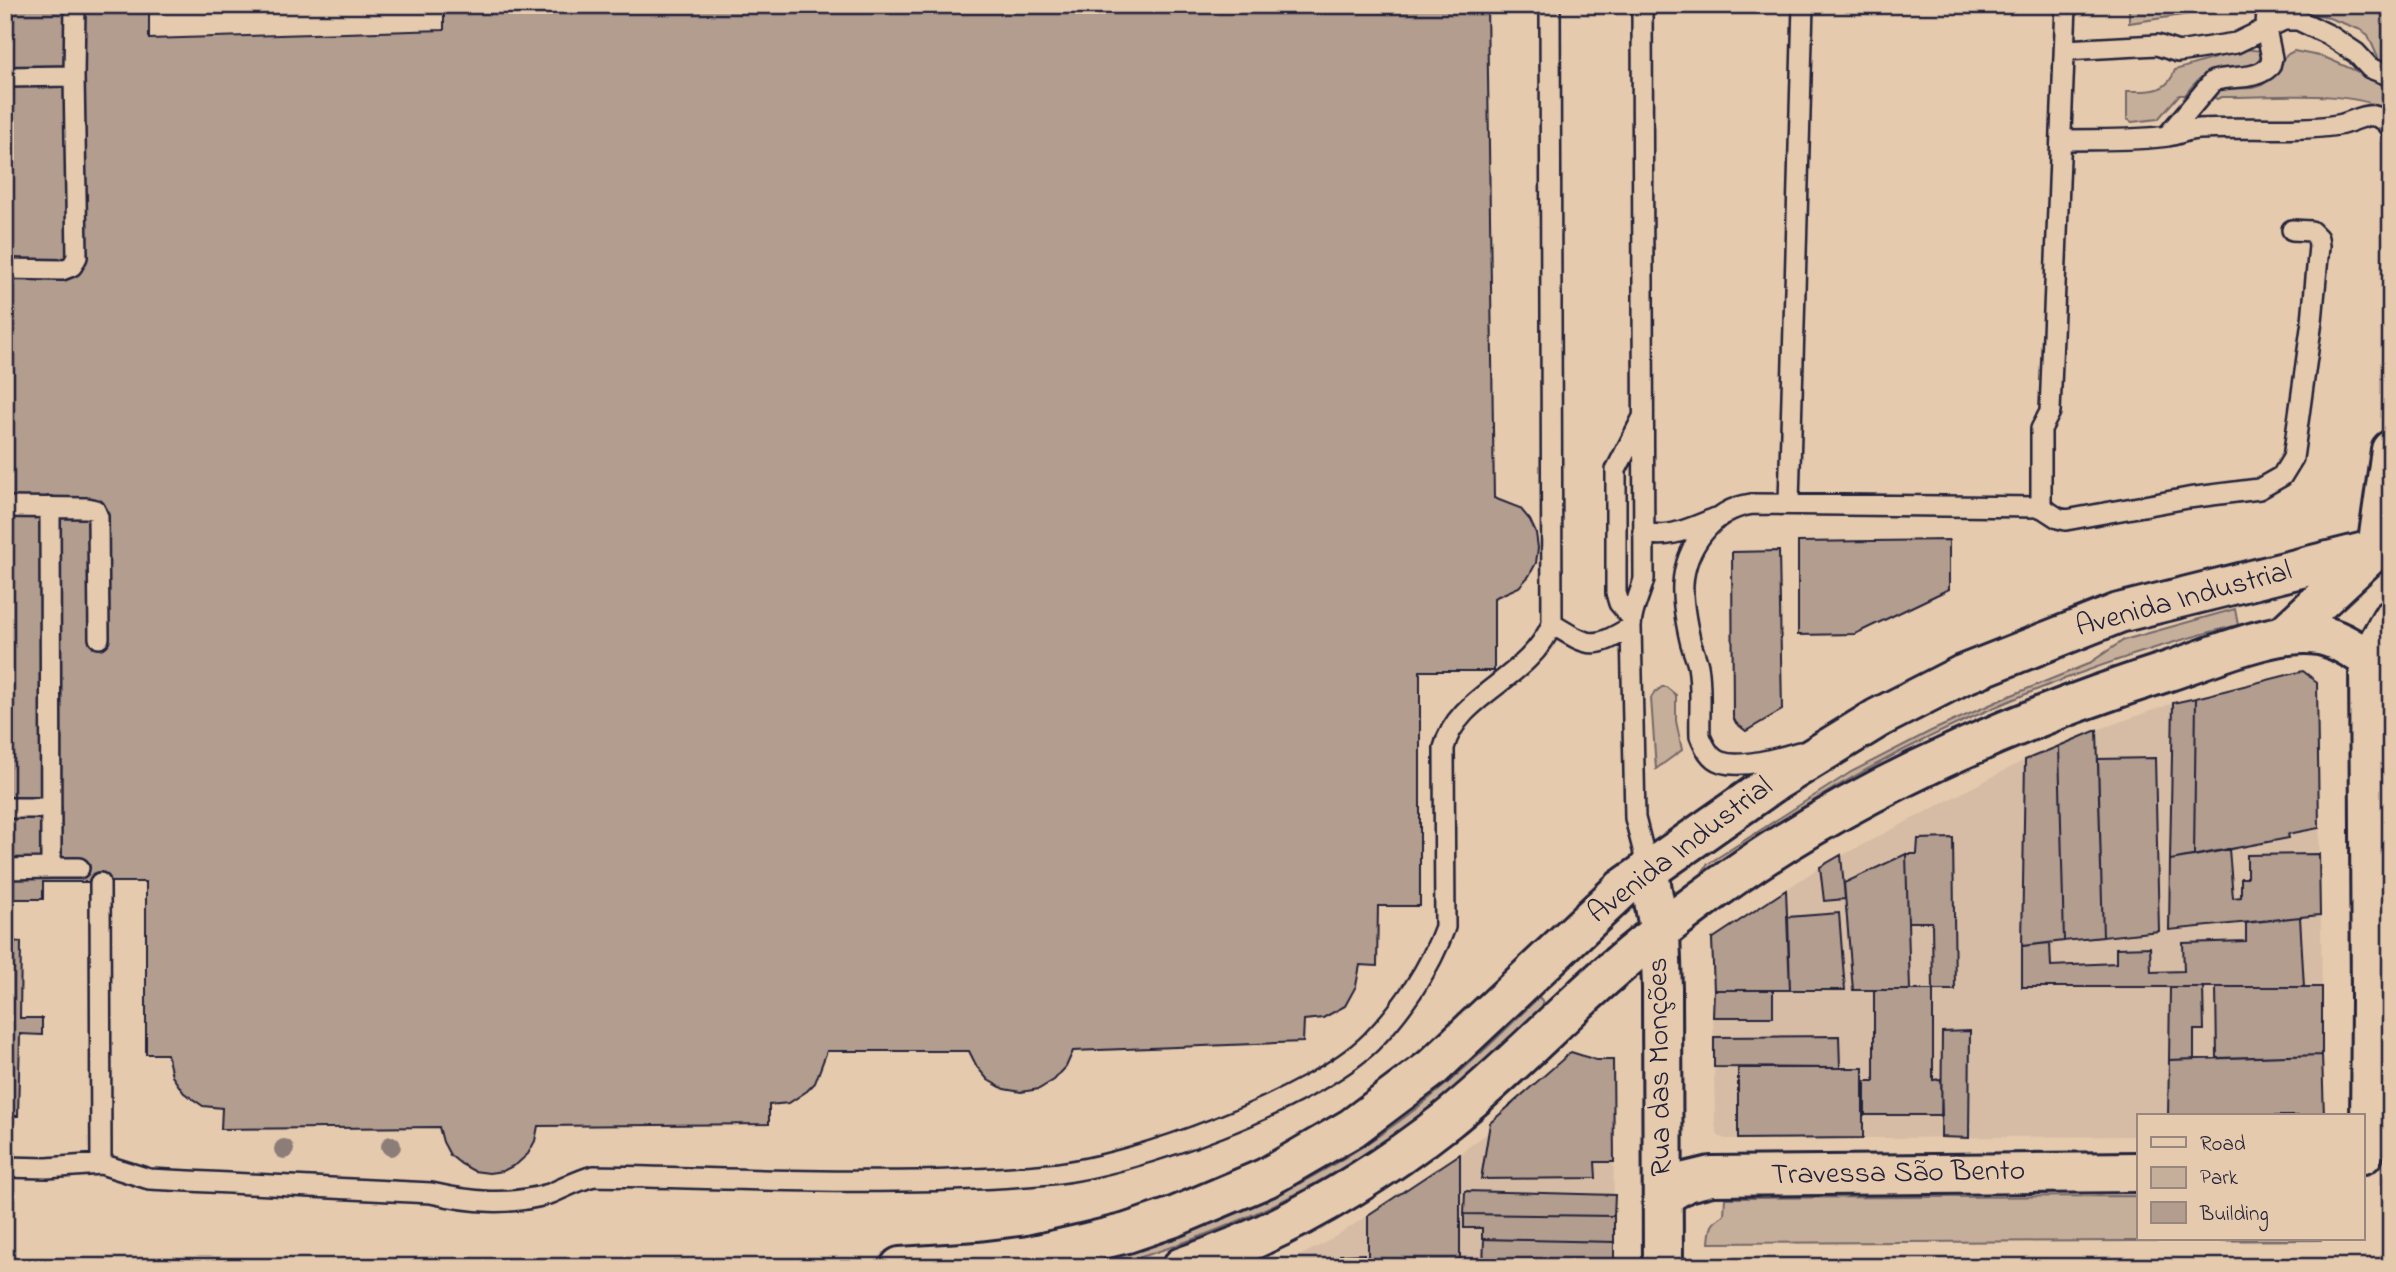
<svg xmlns="http://www.w3.org/2000/svg" width="2396" height="1272" font-family="'Indie Flower',sans-serif">
	<rect width="100%" height="100%" fill="#e5caad"/>
	<filter id="ink" filterUnits="userSpaceOnUse"><feTurbulence type="fractalNoise" baseFrequency=".0143" numOctaves="2"/><feDisplacementMap in="SourceGraphic" scale="14" xChannelSelector="R" yChannelSelector="G"/><feConvolveMatrix kernelMatrix="1 2 1 2 8 2 1 2 1" color-interpolation-filters="sRGB"/></filter>
	<g filter="url(#ink)">
		<path fill="#d6bca4" d="M 2303,671 L 2317,682 L 2324,1116 L 2139,1116 L 2139,1136 L 1726,1139 L 1718,1136 L 1715,1124 L 1712,939 L 1820,867 L 2025,760 L 2097,730 L 2173,703 Z
			M 1596,1060 L 1613,1060 L 1614,1267 L 1277,1267 L 1325,1243 L 1419,1183 L 1489,1132 Z"/>
		<path fill="#c6af9a" stroke="#74686a" stroke-width="2" d="M 2129,5 L 2249,5 L 2129,23 Z
			M 2279,5 L 2379,5 L 2391,13 L 2391,66 L 2379,60 L 2368,35 L 2361,30 L 2324,16 L 2288,11 Z
			M 2245,49 L 2261,51 L 2263,53 L 2256,65 C 2221,69 2207,64 2185,95 L 2179,95 L 2158,119 L 2132,122 L 2127,119 L 2127,91 C 2149,91 2167,94 2175,70 Z
			M 2294,51 L 2324,57 L 2391,86 L 2391,113 C 2356,87 2265,98 2221,97 L 2217,99 L 2212,96 C 2223,81 2244,93 2260,86 C 2276,78 2278,57 2294,51 Z
			M 2235,609 L 2238,625 C 2086,662 1920,731 1789,816 C 1762,834 1736,853 1710,871 L 1703,871 L 1708,864 L 1851,772 L 1931,731 L 2012,695 L 2088,664 L 2124,640 Z
			M 1662,687 L 1666,687 L 1676,695 L 1676,721 L 1682,750 L 1656,769 L 1651,698 L 1654,693 Z
			M 1539,997 L 1545,1004 C 1504,1042 1464,1084 1418,1117 C 1344,1172 1261,1216 1174,1246 C 1151,1254 1126,1263 1102,1267 C 1090,1268 1077,1267 1065,1267 C 1111,1254 1158,1244 1203,1227 C 1278,1199 1353,1157 1417,1108 C 1460,1075 1499,1036 1539,997 Z
			M 2139,1196 L 2139,1239 L 2322,1240 L 1709,1243 C 1710,1227 1711,1223 1724,1215 L 1725,1198 Z"/>
		<path fill="#b29d8f" stroke="#22223b" stroke-width="2" d="M 5,5 L 137,5 L 137,13 L 149,13 L 149,39 L 444,30 L 444,8 L 540,8 L 540,5 L 1487,5 L 1494,498 L 1520,508 L 1530,520 L 1536,533 L 1538,548 L 1536,563 L 1529,576 L 1519,587 L 1494,598 L 1494,671 L 1420,671 L 1420,906 L 1378,906 L 1377,966 L 1360,965 L 1356,986 L 1345,1006 L 1323,1018 L 1304,1020 L 1303,1042 L 1073,1051 L 1066,1067 L 1054,1080 L 1039,1089 L 1021,1092 L 1004,1089 L 988,1080 L 977,1067 L 969,1051 L 827,1051 L 815,1083 L 807,1091 L 789,1103 L 769,1105 L 769,1124 L 538,1126 L 535,1141 L 528,1154 L 517,1164 L 503,1171 L 489,1173 L 474,1171 L 461,1164 L 450,1155 L 443,1142 L 439,1127 L 221,1129 L 222,1108 L 203,1106 L 184,1093 L 172,1076 L 167,1054 L 146,1054 L 146,882 L 43,882 L 43,899 L 5,899 Z
			M 1949,540 L 1949,589 L 1855,634 L 1798,635 L 1798,542 Z
			M 1779,551 L 1782,710 L 1746,731 L 1736,723 L 1733,717 L 1732,552 Z
			M 2303,671 L 2317,682 L 2319,828 L 2288,834 L 2289,838 L 2194,856 L 2196,698 Z
			M 2196,698 L 2194,856 L 2170,860 L 2173,703 Z
			M 2097,730 L 2103,937 L 2064,941 L 2059,746 Z
			M 2059,746 L 2064,941 L 2022,946 L 2025,760 Z
			M 2155,758 L 2159,931 L 2103,937 L 2098,759 Z
			M 1953,838 L 1955,990 L 1933,990 L 1932,922 L 1908,922 L 1906,854 L 1917,854 L 1918,839 Z
			M 2229,849 L 2233,898 L 2241,897 L 2241,878 L 2247,878 L 2247,855 L 2319,854 L 2320,915 L 2169,930 L 2170,860 Z
			M 1906,854 L 1910,990 L 1853,990 L 1844,883 Z
			M 1841,855 L 1845,899 L 1824,901 L 1820,867 Z
			M 1786,890 L 1790,990 L 1714,990 L 1712,939 Z
			M 1839,913 L 1845,990 L 1790,990 L 1788,917 Z
			M 2300,917 L 2304,987 L 2022,987 L 2022,946 L 2050,943 L 2051,966 L 2116,963 L 2116,948 L 2150,947 L 2151,972 L 2184,971 L 2183,943 L 2246,941 L 2246,923 Z
			M 5,941 L 21,942 L 20,1018 L 42,1018 L 42,1035 L 20,1034 L 18,1116 L 5,1116 Z
			M 2170,987 L 2203,987 L 2204,1030 L 2194,1030 L 2194,1059 L 2169,1060 Z
			M 2216,987 L 2322,987 L 2322,1055 L 2217,1058 Z
			M 1714,990 L 1773,990 L 1773,1017 L 1713,1017 Z
			M 1874,990 L 1933,990 L 1933,1080 L 1941,1079 L 1942,1115 L 1865,1115 L 1865,1081 L 1874,1081 Z
			M 1970,1031 L 1969,1138 L 1941,1137 L 1942,1032 Z
			M 1839,1036 L 1840,1068 L 1714,1067 L 1714,1037 Z
			M 1571,1052 L 1596,1060 L 1613,1060 L 1614,1162 L 1595,1162 L 1596,1178 L 1481,1179 L 1490,1123 Z
			M 2322,1055 L 2324,1116 L 2168,1116 L 2169,1060 Z
			M 1738,1068 L 1863,1068 L 1863,1138 L 1738,1139 Z
			M 1460,1154 L 1460,1267 L 1368,1267 L 1368,1215 Z
			M 1465,1191 L 1615,1195 L 1614,1216 L 1464,1214 Z
			M 1464,1214 L 1614,1216 L 1614,1242 L 1482,1239 L 1482,1228 L 1464,1228 Z
			M 1484,1239 L 1614,1242 L 1614,1267 L 1483,1267 Z
			M 1364,1254 L 1364,1267 L 1341,1267 L 1340,1255 Z"/>
		<g fill="none" stroke-linecap="round" stroke-linejoin="round">
			<defs>
				<path id="lane" d="M 1642,5 L 1644,579 C 1640,595 1631,611 1631,627 L 1635,818 L 1648,869
					M 2065,50 L 2157,45 L 2178,52 L 2236,43 L 2284,20 L 2298,20 L 2329,35 L 2356,53 L 2370,68 L 2391,76
					M 5,77 L 74,76
					M 2167,136 L 2213,81 C 2233,75 2255,81 2270,66 L 2272,58 L 2266,29 L 2267,5
					M 2061,140 C 2095,139 2135,141 2168,136 C 2179,134 2189,129 2199,129 C 2246,126 2292,132 2338,125 C 2358,122 2373,104 2391,128
					M 5,269 L 62,270 L 72,266 L 77,257 L 74,76 L 75,5
					M 1789,503 L 1803,5
					M 5,507 L 87,508 L 95,510 L 98,517 L 99,638
					M 2041,507 L 2041,429 L 2050,412 L 2066,5
					M 1643,531 C 1665,542 1695,526 1716,518
					M 1631,617 L 1619,603 L 1616,593 L 1616,470 L 1642,419
					M 1552,624 C 1590,647 1592,650 1631,627
					M 1799,752 C 1779,758 1741,769 1721,762 C 1710,759 1704,746 1700,736 C 1699,713 1702,688 1698,666 C 1696,657 1692,649 1690,640 C 1681,600 1676,567 1703,533 C 1717,516 1731,507 1752,504 L 2041,507 L 2058,518 L 2066,520 L 2188,498 L 2259,489 L 2282,476 L 2293,458 L 2312,321 L 2319,246 L 2318,238 L 2311,231 L 2292,230
					M 5,808 L 51,808
					M 51,868 L 79,868
					M 5,869 L 51,868 L 50,507
					M 100,883 L 101,1164
					M 5,1167 L 47,1168 L 101,1164 L 149,1179 L 431,1193 C 471,1202 508,1206 549,1194 C 564,1188 578,1180 594,1176 C 744,1178 901,1188 1050,1174 C 1134,1166 1311,1101 1371,1042 C 1402,1010 1430,969 1445,927 L 1444,748 C 1457,694 1528,681 1552,624 L 1550,5"/>
				<path id="street" d="M 2363,1154 L 2370,1138 L 2370,1130 L 2371,1001
					M 1663,1196 L 1686,1182 L 1711,1176 L 2139,1172"/>
				<path id="secondary" d="M 2369,659 L 2371,1001 L 2391,1018
					M 1648,869 L 1660,933 L 1662,988 L 1663,1267"/>
				<path id="primary" d="M 2377,549 L 2391,450
					M 2285,634 L 2375,550
					M 900,1267 L 979,1262 L 1029,1256 L 1078,1245 L 1127,1233 L 1174,1217 L 1266,1178 L 1352,1128 L 1432,1068 L 1622,889 L 1777,780 L 1878,718 L 1962,675 L 2119,613 L 2377,549
					M 1182,1267 C 1278,1235 1368,1182 1447,1120 C 1492,1084 1533,1043 1575,1004 C 1613,968 1655,934 1697,903 C 1835,799 2003,724 2166,672 C 2209,658 2275,628 2319,635 C 2337,638 2354,650 2369,659 L 2391,620"/>
			</defs>
			<use href="#lane" stroke="#22223b" stroke-width="24"/>
			<use href="#street" stroke="#22223b" stroke-width="44"/>
			<use href="#secondary" stroke="#22223b" stroke-width="44"/>
			<use href="#primary" stroke="#22223b" stroke-width="44"/>
			<use href="#lane" stroke="#e5caad" stroke-width="19"/>
			<use href="#street" stroke="#e5caad" stroke-width="38"/>
			<use href="#secondary" stroke="#e5caad" stroke-width="38"/>
			<use href="#primary" stroke="#e5caad" stroke-width="38"/>
		</g>
		<g fill="#8c7d79">
			<circle cx="391" cy="1146" r="10"/>
			<circle cx="284" cy="1149" r="10"/>
		</g>
	</g>
	<g text-anchor="middle" dominant-baseline="central" stroke-width="5" stroke-linejoin="round" paint-order="stroke">
		<g font-size="30" fill="#22223b" stroke="#e5caad">
			<text transform="translate(2184 600) rotate(-15)">Avenida Industrial</text>
			<text transform="translate(1681 851) rotate(-37)">Avenida Industrial</text>
			<text transform="translate(1661 1067) rotate(-91)">Rua das Monções</text>
			<text transform="translate(1898 1174) rotate(-1)">Travessa São Bento</text>
		</g>
	</g>
	<rect width="2396" height="1272" fill="none" stroke="#e5caad" stroke-width="28"/>
	<rect x="14" y="14" width="2368" height="1244" fill="none" stroke="#22223b" stroke-width="2.5" filter="url(#ink)"/>
	<rect x="2137" y="1114" width="228" height="126" fill="#e5caad" stroke="#97877f" stroke-width="2"/>
	<rect x="2151" y="1137" width="35" height="10" fill="#e5caad" stroke="#97877f" stroke-width="2"/>
	<text x="2200" y="1150" font-size="21" fill="#22223b">Road</text>
	<rect x="2151" y="1167" width="35" height="21" fill="#c6af9a" stroke="#97877f" stroke-width="2"/>
	<text x="2200" y="1184" font-size="21" fill="#22223b">Park</text>
	<rect x="2151" y="1202" width="35" height="21" fill="#b29d8f" stroke="#97877f" stroke-width="2"/>
	<text x="2200" y="1220" font-size="21" fill="#22223b">Building</text>
</svg>
